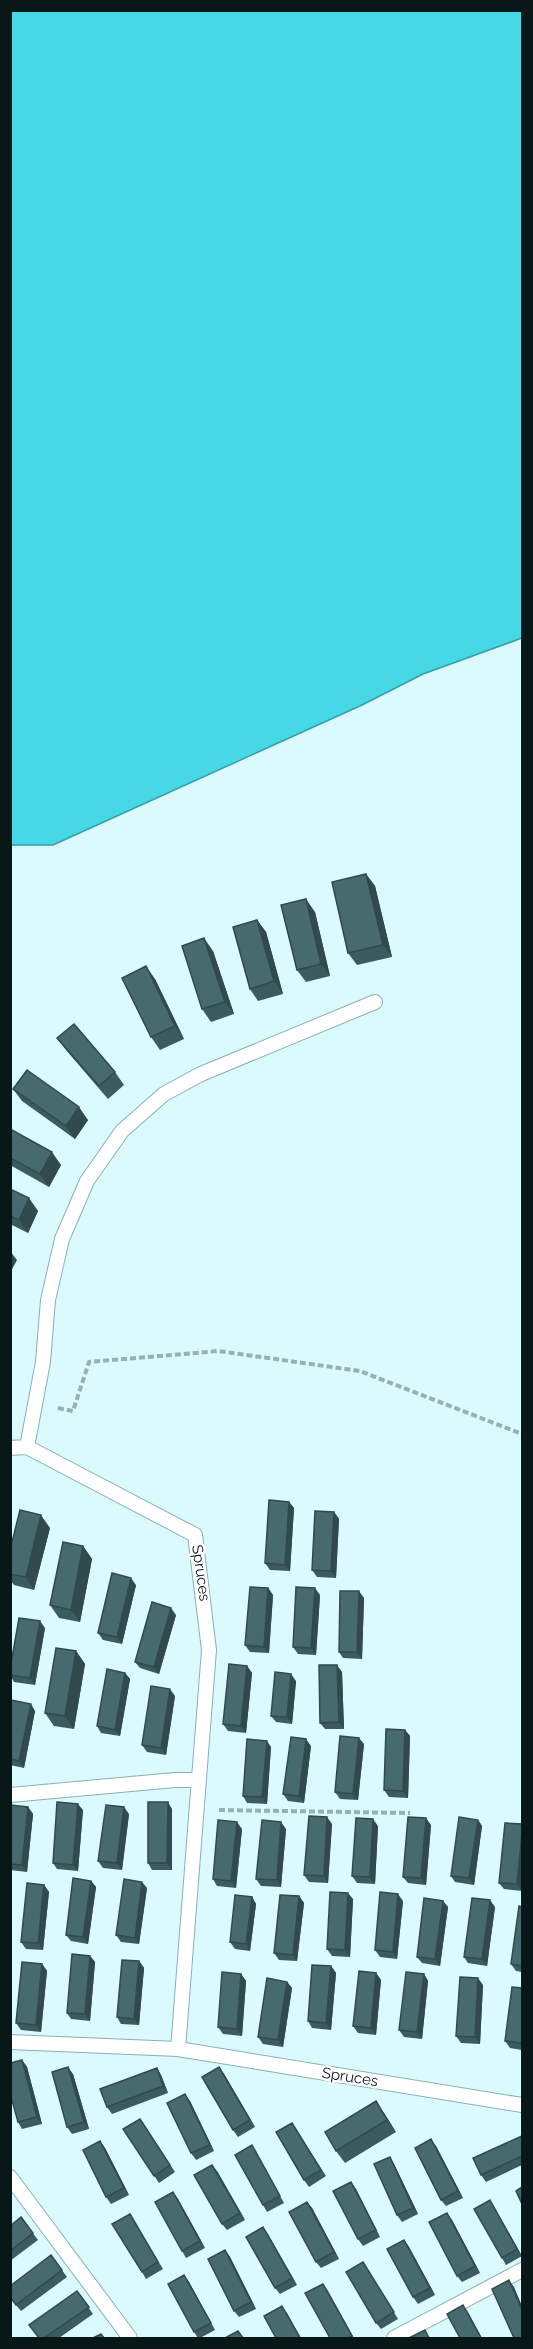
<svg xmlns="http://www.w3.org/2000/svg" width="533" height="2349" font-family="Raleway,sans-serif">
	<rect width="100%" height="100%" fill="#dafafd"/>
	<path fill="#47d8e5" stroke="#349ea8" stroke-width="1.5" d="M 11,10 L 522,11 L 522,638 L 423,674 L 362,705 L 53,845 L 11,845 Z"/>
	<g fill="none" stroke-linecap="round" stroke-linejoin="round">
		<defs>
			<path id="lane" d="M 27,1447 L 43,1362 L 48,1300 L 62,1239 L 87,1181 L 122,1131 L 164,1094 L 201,1074 L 375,1002
				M 10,1448 L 27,1447 L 195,1535 L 209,1650 L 178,2049
				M 10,1795 L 175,1780 L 199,1780
				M 10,2042 L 178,2049 L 522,2105
				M 10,2177 L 130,2338
				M 394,2338 L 522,2270"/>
		</defs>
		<use href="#lane" stroke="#8ab0b4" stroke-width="16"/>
		<path stroke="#97b1b3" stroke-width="4" stroke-dasharray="6 3" stroke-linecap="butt" d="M 58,1408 L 73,1411 L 89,1362 L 218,1351 L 360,1371 L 522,1434
			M 219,1810 L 410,1813"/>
		<use href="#lane" stroke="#fff" stroke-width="14"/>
	</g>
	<path fill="#3c5b5f" d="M 366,874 L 375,886 L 392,957 L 357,965 L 348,953 Z
		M 315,912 L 330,976 L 306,982 L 297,970 Z
		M 257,920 L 266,932 L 283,994 L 258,1001 L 250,989 Z
		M 213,951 L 234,1014 L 211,1022 L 202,1009 Z
		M 155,979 L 184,1039 L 160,1050 L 151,1037 Z
		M 57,1038 L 115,1072 L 124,1085 L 108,1099 L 66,1050 Z
		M 13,1089 L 88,1120 L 75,1139 L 22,1101 Z
		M 10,1129 L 61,1165 L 49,1187 L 10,1165 Z
		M 10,1189 L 38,1211 L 28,1233 L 10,1224 Z
		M 289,1502 L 294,1508 L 290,1571 L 270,1570 L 265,1563 Z
		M 334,1512 L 339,1519 L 336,1578 L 317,1577 L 312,1570 Z
		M 50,1528 L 34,1590 L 14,1585 L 10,1580 L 10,1550 Z
		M 83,1546 L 92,1559 L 80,1622 L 59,1618 L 50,1605 Z
		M 136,1585 L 122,1644 L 103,1640 L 98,1633 Z
		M 268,1588 L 273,1595 L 269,1653 L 250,1652 L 245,1645 Z
		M 320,1595 L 316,1655 L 298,1654 L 293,1647 Z
		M 364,1598 L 362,1659 L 343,1658 L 339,1652 Z
		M 176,1615 L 159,1674 L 140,1668 L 135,1662 Z
		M 45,1628 L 35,1685 L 14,1682 L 10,1675 Z
		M 76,1651 L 85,1664 L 74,1729 L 54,1726 L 45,1713 Z
		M 247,1666 L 252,1673 L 246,1733 L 228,1731 L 223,1724 Z
		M 342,1672 L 344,1729 L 325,1729 L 320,1723 Z
		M 125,1673 L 130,1679 L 120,1736 L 101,1733 L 97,1726 Z
		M 296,1681 L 292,1724 L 276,1722 L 271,1716 Z
		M 175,1696 L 166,1755 L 147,1752 L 142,1745 Z
		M 10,1701 L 35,1711 L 24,1768 L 10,1765 Z
		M 405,1730 L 410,1736 L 408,1798 L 389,1797 L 384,1790 Z
		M 364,1744 L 358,1800 L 340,1799 L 335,1792 Z
		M 311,1746 L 304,1803 L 288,1801 L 283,1794 Z
		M 271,1747 L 267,1804 L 247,1803 L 243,1796 Z
		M 10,1805 L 28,1807 L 33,1814 L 27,1872 L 10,1870 Z
		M 172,1809 L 172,1870 L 152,1870 L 148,1863 Z
		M 83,1810 L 78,1871 L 57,1869 L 53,1863 Z
		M 129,1814 L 122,1870 L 103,1868 L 98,1861 Z
		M 478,1820 L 482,1826 L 474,1885 L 455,1882 L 451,1876 Z
		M 505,1823 L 522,1891 L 504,1889 L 499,1883 Z
		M 332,1824 L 328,1883 L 309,1882 L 304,1875 Z
		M 431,1825 L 426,1885 L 408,1883 L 403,1877 Z
		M 378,1826 L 375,1884 L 357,1883 L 352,1876 Z
		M 242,1829 L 236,1888 L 217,1886 L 213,1879 Z
		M 286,1829 L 281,1887 L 261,1886 L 256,1879 Z
		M 91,1881 L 96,1887 L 88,1944 L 71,1941 L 66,1935 Z
		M 44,1885 L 49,1892 L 43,1950 L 26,1949 L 21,1942 Z
		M 147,1888 L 139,1944 L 121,1942 L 116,1935 Z
		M 299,1896 L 304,1903 L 297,1961 L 279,1960 L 274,1953 Z
		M 252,1897 L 256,1904 L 250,1951 L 235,1949 L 230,1942 Z
		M 353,1899 L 350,1957 L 332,1956 L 327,1949 Z
		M 403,1901 L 397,1959 L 380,1957 L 375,1950 Z
		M 443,1901 L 448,1907 L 440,1966 L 422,1963 L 417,1957 Z
		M 495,1907 L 487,1966 L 468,1963 L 464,1957 Z
		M 522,1907 L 522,1972 L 516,1971 L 511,1964 Z
		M 90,1956 L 95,1962 L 90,2021 L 71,2019 L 67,2013 Z
		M 139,1961 L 144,1968 L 139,2025 L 121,2024 L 117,2017 Z
		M 42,1964 L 47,1971 L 41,2032 L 21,2030 L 16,2023 Z
		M 331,1966 L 336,1973 L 331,2030 L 312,2028 L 308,2021 Z
		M 376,1973 L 381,1980 L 376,2035 L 358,2033 L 353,2026 Z
		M 241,1974 L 246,1981 L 242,2036 L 223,2034 L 218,2027 Z
		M 424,1974 L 428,1981 L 422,2039 L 404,2037 L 399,2030 Z
		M 287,1982 L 292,1988 L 283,2047 L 263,2044 L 258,2037 Z
		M 483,1985 L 480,2044 L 461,2043 L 456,2036 Z
		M 522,1988 L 522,2050 L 510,2048 L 505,2041 Z
		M 22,2060 L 27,2067 L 42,2124 L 22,2129 L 18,2122 Z
		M 157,2068 L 161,2075 L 168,2093 L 112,2114 L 107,2107 Z
		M 73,2074 L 89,2129 L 72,2134 L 67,2127 Z
		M 224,2074 L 255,2127 L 238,2137 L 233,2130 Z
		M 190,2101 L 214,2151 L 196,2160 L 191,2153 Z
		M 384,2113 L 396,2132 L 345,2163 L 336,2151 Z
		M 140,2119 L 175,2172 L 159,2183 L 123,2129 Z
		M 292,2123 L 326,2176 L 309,2187 L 304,2180 Z
		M 522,2136 L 522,2165 L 486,2182 L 481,2175 Z
		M 100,2141 L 105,2148 L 129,2195 L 111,2204 L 106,2197 Z
		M 436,2146 L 463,2198 L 446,2206 L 441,2200 Z
		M 256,2152 L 284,2203 L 267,2212 L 263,2205 Z
		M 394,2164 L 418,2214 L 402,2222 L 397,2215 Z
		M 217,2171 L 245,2220 L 227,2230 L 222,2224 Z
		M 356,2189 L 380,2237 L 363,2246 L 358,2239 Z
		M 173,2192 L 178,2199 L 205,2248 L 186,2258 L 182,2251 Z
		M 490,2200 L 522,2256 L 506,2265 L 502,2258 Z
		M 307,2202 L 312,2208 L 339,2259 L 321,2268 L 316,2262 Z
		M 130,2214 L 163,2269 L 146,2279 L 142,2272 Z
		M 21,2217 L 38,2240 L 10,2261 L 10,2226 Z
		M 452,2220 L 480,2273 L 462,2282 L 457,2276 Z
		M 263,2227 L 297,2285 L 280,2294 L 275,2288 Z
		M 404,2240 L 409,2247 L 435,2295 L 418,2304 L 413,2297 Z
		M 225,2250 L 230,2257 L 256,2309 L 239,2317 L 234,2311 Z
		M 51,2255 L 67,2277 L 21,2311 L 10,2298 Z
		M 363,2262 L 398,2319 L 381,2329 L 376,2323 Z
		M 184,2275 L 189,2282 L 215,2330 L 200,2338 L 198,2338 L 194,2332 Z
		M 77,2291 L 93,2314 L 59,2338 L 39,2338 Z"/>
	<path fill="#314a4d" d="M 366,874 L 375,886 L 392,957 L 383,945 Z
		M 306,899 L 315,912 L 330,976 L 321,964 Z
		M 257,920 L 266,932 L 283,994 L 274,981 Z
		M 204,938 L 213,951 L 234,1014 L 225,1002 Z
		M 146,966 L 155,979 L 184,1039 L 175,1026 Z
		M 79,1107 L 88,1120 L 75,1139 L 66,1126 Z
		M 52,1152 L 61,1165 L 49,1187 L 40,1174 Z
		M 29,1198 L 38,1211 L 28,1233 L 19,1220 Z
		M 10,1251 L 17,1260 L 10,1273 Z
		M 289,1502 L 294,1508 L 290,1571 L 285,1565 Z
		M 334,1512 L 339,1519 L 336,1578 L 331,1571 Z
		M 41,1515 L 50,1528 L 34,1590 L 26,1577 Z
		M 83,1546 L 92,1559 L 80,1622 L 71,1610 Z
		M 131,1578 L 136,1585 L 122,1644 L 117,1637 Z
		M 268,1588 L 273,1595 L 269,1653 L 264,1647 Z
		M 315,1588 L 320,1595 L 316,1655 L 311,1648 Z
		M 359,1591 L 364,1598 L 362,1659 L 357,1652 Z
		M 171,1608 L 176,1615 L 159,1674 L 154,1667 Z
		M 40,1621 L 45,1628 L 35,1685 L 30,1678 Z
		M 76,1651 L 85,1664 L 74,1729 L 65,1716 Z
		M 337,1665 L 342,1672 L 344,1729 L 339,1722 Z
		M 247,1666 L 252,1673 L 246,1733 L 241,1726 Z
		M 125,1673 L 130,1679 L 120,1736 L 115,1730 Z
		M 291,1674 L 296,1681 L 292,1724 L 287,1717 Z
		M 170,1689 L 175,1696 L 166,1755 L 161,1748 Z
		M 31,1704 L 35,1711 L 24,1768 L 19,1761 Z
		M 405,1730 L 410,1736 L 408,1798 L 403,1791 Z
		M 359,1738 L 364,1744 L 358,1800 L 353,1794 Z
		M 306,1739 L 311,1746 L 304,1803 L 299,1796 Z
		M 267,1741 L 271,1747 L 267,1804 L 262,1797 Z
		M 168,1802 L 172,1809 L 172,1870 L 167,1863 Z
		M 78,1804 L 83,1810 L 78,1871 L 73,1865 Z
		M 28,1807 L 33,1814 L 27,1872 L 22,1865 Z
		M 124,1807 L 129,1814 L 122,1870 L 117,1863 Z
		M 327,1817 L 332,1824 L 328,1883 L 324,1876 Z
		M 426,1818 L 431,1825 L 426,1885 L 421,1878 Z
		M 373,1819 L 378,1826 L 375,1884 L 370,1877 Z
		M 478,1820 L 482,1826 L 474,1885 L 469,1878 Z
		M 237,1822 L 242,1829 L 236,1888 L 231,1881 Z
		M 281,1822 L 286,1829 L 281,1887 L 277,1880 Z
		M 522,1833 L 522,1891 L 517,1884 Z
		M 91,1881 L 96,1887 L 88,1944 L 83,1937 Z
		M 142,1882 L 147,1888 L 139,1944 L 135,1938 Z
		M 44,1885 L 49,1892 L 43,1950 L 38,1943 Z
		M 348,1893 L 353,1899 L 350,1957 L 345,1950 Z
		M 398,1894 L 403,1901 L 397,1959 L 393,1952 Z
		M 299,1896 L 304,1903 L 297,1961 L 293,1955 Z
		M 252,1897 L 256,1904 L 250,1951 L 246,1944 Z
		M 490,1900 L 495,1907 L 487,1966 L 482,1959 Z
		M 443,1901 L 448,1907 L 440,1966 L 435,1959 Z
		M 90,1956 L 95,1962 L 90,2021 L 85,2014 Z
		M 139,1961 L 144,1968 L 139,2025 L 134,2019 Z
		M 42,1964 L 47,1971 L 41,2032 L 36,2025 Z
		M 331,1966 L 336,1973 L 331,2030 L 326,2023 Z
		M 376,1973 L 381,1980 L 376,2035 L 371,2028 Z
		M 241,1974 L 246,1981 L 242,2036 L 237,2029 Z
		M 424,1974 L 428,1981 L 422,2039 L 417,2032 Z
		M 478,1978 L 483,1985 L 480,2044 L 475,2037 Z
		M 287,1982 L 292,1988 L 283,2047 L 278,2040 Z
		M 22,2060 L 27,2067 L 42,2124 L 37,2117 Z
		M 68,2067 L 73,2074 L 89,2129 L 84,2122 Z
		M 219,2067 L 224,2074 L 255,2127 L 250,2120 Z
		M 157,2068 L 161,2075 L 168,2093 L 163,2086 Z
		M 185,2094 L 190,2101 L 214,2151 L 210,2145 Z
		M 376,2101 L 384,2113 L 396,2132 L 387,2120 Z
		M 431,2139 L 436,2146 L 463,2198 L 458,2191 Z
		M 100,2141 L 105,2148 L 129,2195 L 124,2188 Z
		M 390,2157 L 394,2164 L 418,2214 L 413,2208 Z
		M 212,2165 L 217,2171 L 245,2220 L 240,2213 Z
		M 351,2182 L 356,2189 L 380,2237 L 376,2230 Z
		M 173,2192 L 178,2199 L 205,2248 L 200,2241 Z
		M 490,2200 L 522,2256 L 517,2249 Z
		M 307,2202 L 312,2208 L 339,2259 L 334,2252 Z
		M 447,2213 L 452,2220 L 480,2273 L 475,2266 Z
		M 263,2227 L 268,2234 L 297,2285 L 292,2278 Z
		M 404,2240 L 409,2247 L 435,2295 L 430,2288 Z
		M 225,2250 L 230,2257 L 256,2309 L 251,2302 Z
		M 184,2275 L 189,2282 L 215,2330 L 211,2323 Z
		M 509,2280 L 514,2287 L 522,2306 L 522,2310 Z
		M 323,2284 L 328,2291 L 354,2338 L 353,2338 Z
		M 463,2305 L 468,2312 L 482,2338 L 481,2338 Z
		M 282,2306 L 287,2313 L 301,2338 L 300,2338 Z"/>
	<path fill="#466a6e" stroke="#314a4d" stroke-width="1.5" d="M 366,874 L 383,945 L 348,953 L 332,882 Z
		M 306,899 L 321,964 L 297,970 L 281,905 Z
		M 257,920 L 274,981 L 250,989 L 233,927 Z
		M 204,938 L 225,1002 L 202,1009 L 182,946 Z
		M 146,966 L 175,1026 L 151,1037 L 122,978 Z
		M 74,1024 L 115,1072 L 99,1086 L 57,1038 Z
		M 27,1070 L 79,1107 L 66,1126 L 13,1089 Z
		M 10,1129 L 52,1152 L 40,1174 L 10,1158 Z
		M 10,1189 L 29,1198 L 19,1220 L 10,1216 Z
		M 269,1500 L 289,1502 L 285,1565 L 265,1563 Z
		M 20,1510 L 41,1515 L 26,1577 L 10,1574 L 10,1550 Z
		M 315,1511 L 334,1512 L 331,1571 L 312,1570 Z
		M 63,1542 L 83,1546 L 71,1610 L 50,1605 Z
		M 112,1573 L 131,1578 L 117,1637 L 98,1633 Z
		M 250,1587 L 268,1588 L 264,1647 L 245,1645 Z
		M 296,1587 L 315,1588 L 311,1648 L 293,1647 Z
		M 340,1591 L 359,1591 L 357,1652 L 339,1652 Z
		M 152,1602 L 171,1608 L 154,1667 L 135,1662 Z
		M 19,1618 L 40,1621 L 30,1678 L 10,1675 L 10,1669 Z
		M 56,1648 L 76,1651 L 65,1716 L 45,1713 Z
		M 229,1664 L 247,1666 L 241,1726 L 223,1724 Z
		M 319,1665 L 337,1665 L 339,1722 L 320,1723 Z
		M 107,1669 L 125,1673 L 115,1730 L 97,1726 Z
		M 275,1672 L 291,1674 L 287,1717 L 271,1716 Z
		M 151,1686 L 170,1689 L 161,1748 L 142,1745 Z
		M 11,1700 L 31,1704 L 19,1761 L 10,1759 Z
		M 386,1729 L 405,1730 L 403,1791 L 384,1790 Z
		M 340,1736 L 359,1738 L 353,1794 L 335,1792 Z
		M 291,1737 L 306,1739 L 299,1796 L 283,1794 Z
		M 247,1739 L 267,1741 L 262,1797 L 243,1796 Z
		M 57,1802 L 78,1804 L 73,1865 L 53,1863 Z
		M 148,1802 L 168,1802 L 167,1863 L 148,1863 Z
		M 10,1805 L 28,1807 L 22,1865 L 10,1864 Z
		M 106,1805 L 124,1807 L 117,1863 L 98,1861 Z
		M 309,1816 L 327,1817 L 324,1876 L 304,1875 Z
		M 408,1817 L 426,1818 L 421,1878 L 403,1877 Z
		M 459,1817 L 478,1820 L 469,1878 L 451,1876 Z
		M 356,1818 L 373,1819 L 370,1877 L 352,1876 Z
		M 218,1820 L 237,1822 L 231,1881 L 213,1879 Z
		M 262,1820 L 281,1822 L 277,1880 L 256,1879 Z
		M 505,1823 L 522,1824 L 522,1833 L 517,1884 L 499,1883 Z
		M 73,1878 L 91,1881 L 83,1937 L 66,1935 Z
		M 124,1879 L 142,1882 L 135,1938 L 116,1935 Z
		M 27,1883 L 44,1885 L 38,1943 L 21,1942 Z
		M 330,1892 L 348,1893 L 345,1950 L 327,1949 Z
		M 380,1892 L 398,1894 L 393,1952 L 375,1950 Z
		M 235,1895 L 252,1897 L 246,1944 L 230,1942 Z
		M 280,1895 L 299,1896 L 293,1955 L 274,1953 Z
		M 424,1898 L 443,1901 L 435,1959 L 417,1957 Z
		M 472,1898 L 490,1900 L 482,1959 L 464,1957 Z
		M 519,1906 L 522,1907 L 522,1966 L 511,1964 Z
		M 72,1954 L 90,1956 L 85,2014 L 67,2013 Z
		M 122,1960 L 139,1961 L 134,2019 L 117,2017 Z
		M 22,1962 L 42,1964 L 36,2025 L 16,2023 Z
		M 312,1965 L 331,1966 L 326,2023 L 308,2021 Z
		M 359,1971 L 376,1973 L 371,2028 L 353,2026 Z
		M 222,1972 L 241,1974 L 237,2029 L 218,2027 Z
		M 406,1972 L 424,1974 L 417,2032 L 399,2030 Z
		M 460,1977 L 478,1978 L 475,2037 L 456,2036 Z
		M 267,1978 L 287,1982 L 278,2040 L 258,2037 Z
		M 512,1987 L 522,1988 L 522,2043 L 505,2041 Z
		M 22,2060 L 37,2117 L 18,2122 L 10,2093 L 10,2063 Z
		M 68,2067 L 84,2122 L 67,2127 L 52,2072 Z
		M 219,2067 L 250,2120 L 233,2130 L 202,2077 Z
		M 157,2068 L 163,2086 L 107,2107 L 100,2089 Z
		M 185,2094 L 210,2145 L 191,2153 L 167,2103 Z
		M 376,2101 L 387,2120 L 336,2151 L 325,2132 Z
		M 140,2119 L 170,2165 L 154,2176 L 123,2129 Z
		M 292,2123 L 321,2170 L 304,2180 L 276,2132 Z
		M 522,2136 L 522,2156 L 481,2175 L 473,2158 Z
		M 431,2139 L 458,2191 L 441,2200 L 415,2148 Z
		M 100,2141 L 124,2188 L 106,2197 L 83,2150 Z
		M 252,2145 L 280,2196 L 263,2205 L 235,2155 Z
		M 390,2157 L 413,2208 L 397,2215 L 374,2164 Z
		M 212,2165 L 240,2213 L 222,2224 L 194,2175 Z
		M 351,2182 L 376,2230 L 358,2239 L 333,2191 Z
		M 522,2187 L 522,2204 L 516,2191 Z
		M 173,2192 L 200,2241 L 182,2251 L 155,2202 Z
		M 490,2200 L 517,2249 L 502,2258 L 474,2209 Z
		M 307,2202 L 334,2252 L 316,2262 L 289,2212 Z
		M 447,2213 L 475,2266 L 457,2276 L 429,2222 Z
		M 130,2214 L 158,2262 L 142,2272 L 112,2224 Z
		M 21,2217 L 33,2233 L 10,2251 L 10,2226 Z
		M 263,2227 L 292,2278 L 275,2288 L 246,2237 Z
		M 404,2240 L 430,2288 L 413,2297 L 387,2249 Z
		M 225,2250 L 251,2302 L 234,2311 L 208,2259 Z
		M 51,2255 L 62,2270 L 16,2305 L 10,2297 L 10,2286 Z
		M 363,2262 L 394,2312 L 376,2323 L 346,2272 Z
		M 184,2275 L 211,2323 L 194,2332 L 168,2284 Z
		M 509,2280 L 522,2310 L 522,2338 L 514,2338 L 492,2289 Z
		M 323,2284 L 352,2336 L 348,2338 L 330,2338 L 305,2293 Z
		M 77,2291 L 89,2307 L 44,2338 L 39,2338 L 29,2325 Z
		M 463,2305 L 481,2338 L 460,2338 L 447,2314 Z
		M 282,2306 L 300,2338 L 276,2338 L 264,2316 Z
		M 425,2330 L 429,2338 L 409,2338 Z
		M 238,2331 L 243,2338 L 225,2338 Z
		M 101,2334 L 104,2338 L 93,2338 Z"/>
	<g text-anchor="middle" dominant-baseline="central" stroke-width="5" stroke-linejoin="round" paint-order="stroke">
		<g font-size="15" fill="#081718" stroke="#fff">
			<text transform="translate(201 1573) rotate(82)">Spruces</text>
			<text transform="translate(350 2077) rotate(9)">Spruces</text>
		</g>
	</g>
	<rect width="533" height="2349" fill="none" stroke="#081718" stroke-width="24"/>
</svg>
